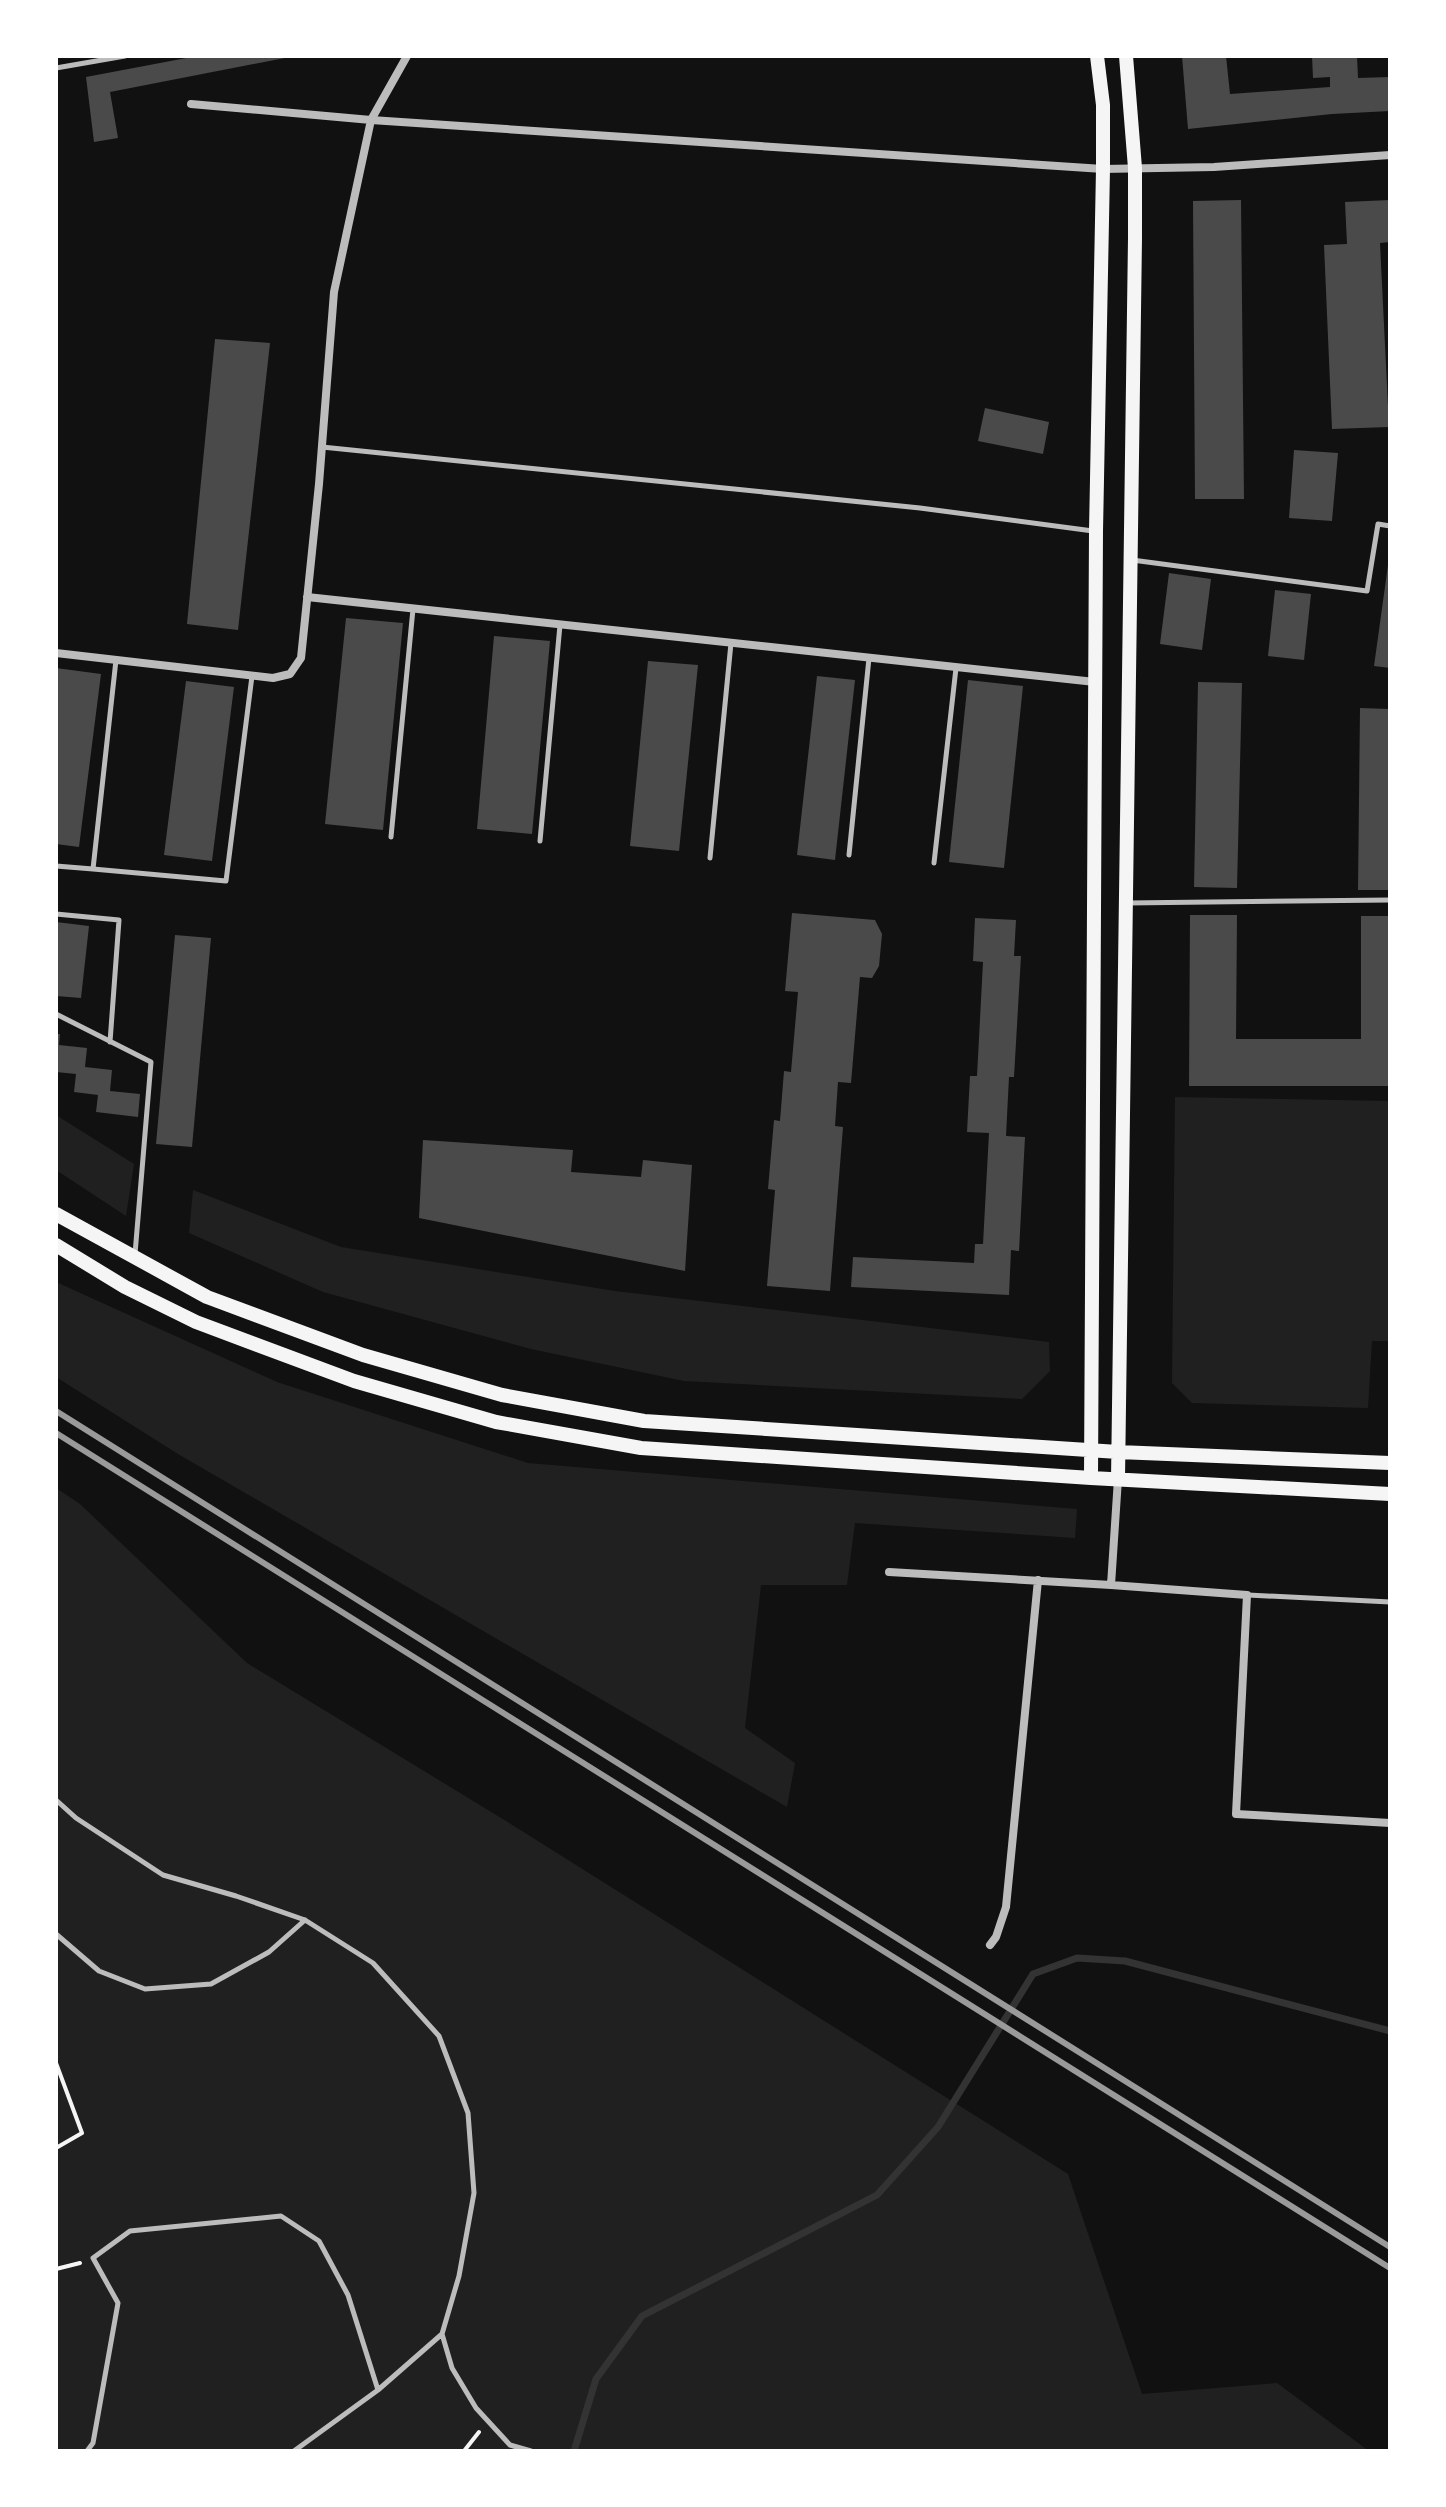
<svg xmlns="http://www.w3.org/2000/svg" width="1446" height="2507" font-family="Montserrat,sans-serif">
	<rect width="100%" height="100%" fill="#111"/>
	<path fill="#202020" d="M 1175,1097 L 1390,1101 L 1390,1341 L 1372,1341 L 1368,1408 L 1192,1403 L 1172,1383 Z
		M 56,1115 L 134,1164 L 126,1216 L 56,1170 Z
		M 193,1190 L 341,1247 L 615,1291 L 1049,1342 L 1050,1371 L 1022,1399 L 684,1381 L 531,1349 L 323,1292 L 189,1233 Z
		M 56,1282 L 277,1382 L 528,1463 L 1077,1509 L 1075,1538 L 855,1523 L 847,1585 L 761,1585 L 745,1728 L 795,1763 L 787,1807 L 178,1454 L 56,1377 Z
		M 56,1488 L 80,1504 L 247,1663 L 506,1821 L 1068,2174 L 1142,2394 L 1277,2383 L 1369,2451 L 56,2451 Z"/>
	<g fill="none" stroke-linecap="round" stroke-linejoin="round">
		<path stroke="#333" stroke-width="7" d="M 574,2451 L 596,2379 L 642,2316 L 877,2195 L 938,2127 L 1033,1974 L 1077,1958 L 1125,1961 L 1390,2031"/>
	</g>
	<path fill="#4a4a4a" d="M 197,56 L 290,57 L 110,92 L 118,138 L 94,142 L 86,77 Z
		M 1182,56 L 1226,56 L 1230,94 L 1330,87 L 1330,77 L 1313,78 L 1312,56 L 1357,56 L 1358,78 L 1390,77 L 1390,111 L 1332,114 L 1188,129 Z
		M 1241,200 L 1244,499 L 1195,499 L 1193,201 Z
		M 1390,200 L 1390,242 L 1380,243 L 1389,427 L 1332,429 L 1324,245 L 1347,244 L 1345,202 Z
		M 215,339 L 270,343 L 238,630 L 187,624 Z
		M 985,408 L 1049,422 L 1043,454 L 978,441 Z
		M 1294,450 L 1338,453 L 1332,521 L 1289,518 Z
		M 1388,565 L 1390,565 L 1390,668 L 1374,666 Z
		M 1169,573 L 1211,579 L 1202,650 L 1160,644 Z
		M 1275,590 L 1311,594 L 1304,660 L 1268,656 Z
		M 346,618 L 403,623 L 383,830 L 325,824 Z
		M 494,636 L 550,641 L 532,834 L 477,829 Z
		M 648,661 L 698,665 L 679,851 L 630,846 Z
		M 56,668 L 101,674 L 79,847 L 56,844 Z
		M 817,676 L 855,680 L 835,860 L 797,855 Z
		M 968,680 L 1023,686 L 1004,868 L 949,862 Z
		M 186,681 L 234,687 L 212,861 L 164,855 Z
		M 1198,682 L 1242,683 L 1237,888 L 1194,887 Z
		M 1360,708 L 1390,709 L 1390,890 L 1358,890 Z
		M 792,913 L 875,920 L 882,934 L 879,966 L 872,978 L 860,977 L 851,1083 L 838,1082 L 835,1126 L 843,1127 L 830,1291 L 767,1286 L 775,1190 L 768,1189 L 774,1120 L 780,1121 L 784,1071 L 791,1072 L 798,992 L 785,991 Z
		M 1190,915 L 1237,915 L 1236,1039 L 1361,1039 L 1361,916 L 1390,916 L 1390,1086 L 1189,1086 Z
		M 975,918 L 1016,920 L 1014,956 L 1021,956 L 1014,1077 L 1009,1077 L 1006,1136 L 1025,1137 L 1019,1251 L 1011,1250 L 1009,1295 L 851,1287 L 853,1257 L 974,1263 L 975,1244 L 983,1244 L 989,1133 L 967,1132 L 970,1076 L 977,1076 L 983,962 L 973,961 Z
		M 56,922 L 89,926 L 81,998 L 56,996 Z
		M 175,935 L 211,938 L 192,1147 L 156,1144 Z
		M 56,1034 L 60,1034 L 59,1045 L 87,1048 L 85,1067 L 112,1070 L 110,1091 L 140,1094 L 138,1117 L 96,1112 L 98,1095 L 74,1092 L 76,1074 L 56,1072 Z
		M 423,1140 L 573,1150 L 571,1172 L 641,1177 L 643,1160 L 692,1165 L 685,1271 L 419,1218 Z"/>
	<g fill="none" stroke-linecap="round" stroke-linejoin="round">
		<path stroke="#f5f5f5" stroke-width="4" d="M 56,2063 L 82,2133 L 56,2148
			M 56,2269 L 80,2263
			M 464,2451 L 479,2432"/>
		<path stroke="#bcbcbc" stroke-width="5" d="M 56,68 L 125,56
			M 322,447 L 920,508 L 1093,531
			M 1132,560 L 1367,591 L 1378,524 L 1390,526
			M 391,837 L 413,609
			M 540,841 L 560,625
			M 849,855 L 869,658
			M 710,858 L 731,643
			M 934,863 L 956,668
			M 56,866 L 93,869 L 116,660
			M 93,869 L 226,881 L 252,676
			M 1127,903 L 1390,900
			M 56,914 L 119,920 L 110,1042
			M 56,1014 L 151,1062 L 135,1254
			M 1248,1595 L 1390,1602
			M 56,1800 L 76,1818 L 163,1875 L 236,1896 L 305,1920 L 373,1963 L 439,2036 L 468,2113 L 474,2193 L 459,2276 L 442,2334 L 452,2368 L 476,2408 L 510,2445 L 531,2451
			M 56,1934 L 99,1971 L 145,1989 L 211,1984 L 269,1952 L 305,1920
			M 87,2451 L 93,2443 L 118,2303 L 93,2258 L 130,2231 L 281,2216 L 319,2241 L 348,2295 L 378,2390
			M 294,2451 L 378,2390 L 442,2334"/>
		<path stroke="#bcbcbc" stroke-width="8" d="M 191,104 L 371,120 L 1103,169 L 1214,167 L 1390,155
			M 307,597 L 1095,682
			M 56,653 L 273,678 L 290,674 L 301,658 L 319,484 L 334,292 L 371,120 L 407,56
			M 1118,1479 L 1111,1585 L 1247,1595 L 1236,1814 L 1390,1823
			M 889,1572 L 1111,1585
			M 990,1945 L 996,1937 L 1006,1907 L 1038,1580"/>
		<path stroke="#f5f5f5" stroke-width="14" d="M 56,1214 L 207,1297 L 363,1355 L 502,1395 L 644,1421 L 1118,1452 L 1390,1463
			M 56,1245 L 125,1287 L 196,1322 L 354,1381 L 496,1422 L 641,1448 L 1091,1478 L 1390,1494
			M 1091,1478 L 1096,531 L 1103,169 L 1103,105 L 1097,56
			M 1118,1479 L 1135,238 L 1135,168 L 1126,56"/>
		<path stroke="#9a9a9a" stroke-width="6" d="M 56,1411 L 1390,2247
			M 56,1433 L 1390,2268"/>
	</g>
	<rect width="1446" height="2507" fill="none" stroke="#ffffff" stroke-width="116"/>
</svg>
